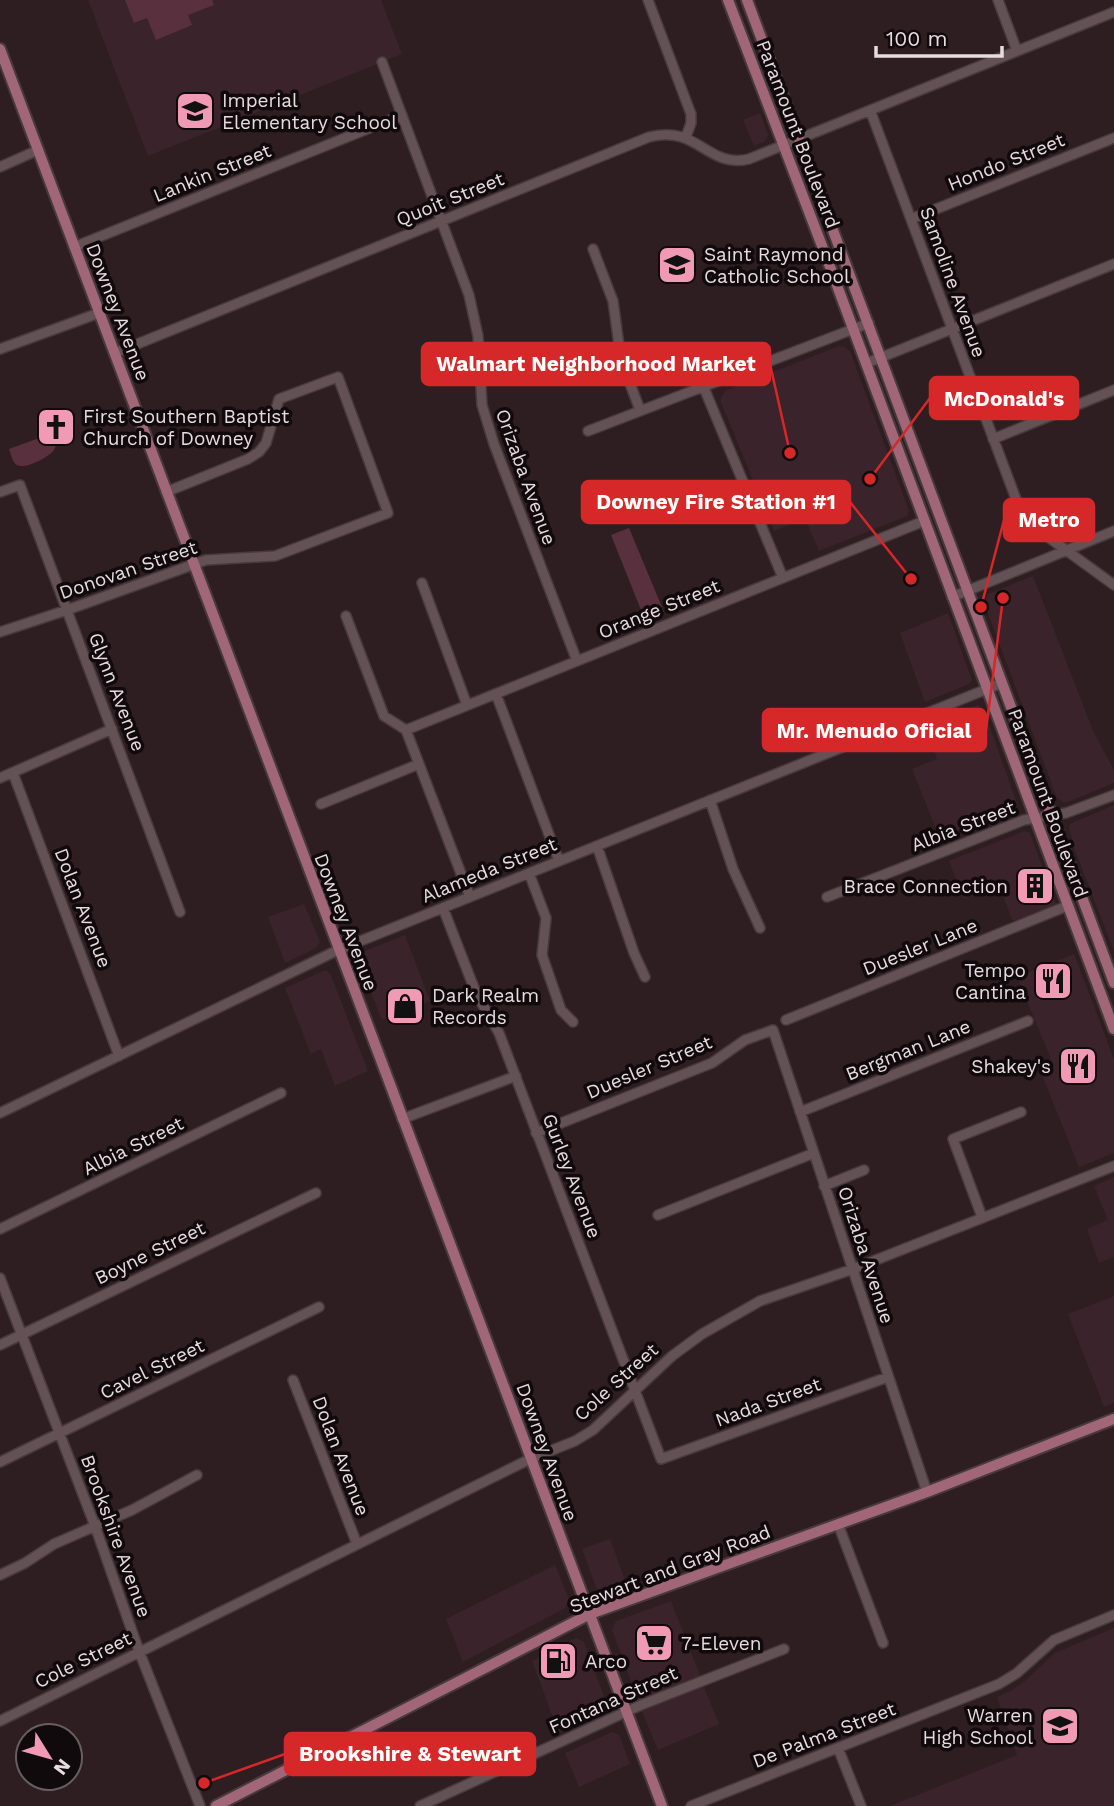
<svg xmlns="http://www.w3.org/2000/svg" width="1114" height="1806" font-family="'Work Sans',sans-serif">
	<rect width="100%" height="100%" fill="#2e1e22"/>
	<path fill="#3a232a" d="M 88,0 L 381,0 L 402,54 L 148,156 Z
		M 760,113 L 768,135 L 765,141 L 754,146 L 743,120 Z
		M 839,346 L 845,347 L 850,351 L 909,511 L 907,516 L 819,551 L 805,518 L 774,531 L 720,400 L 725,391 Z
		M 1033,576 L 1094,733 L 1114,770 L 1114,783 L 1065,803 L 1057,798 L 984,603 L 988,594 Z
		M 948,613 L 972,680 L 969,684 L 925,702 L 900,633 Z
		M 977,705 L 983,708 L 1018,806 L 1012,814 L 941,841 L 912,769 L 937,759 L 925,726 Z
		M 1114,805 L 1114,951 L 1072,843 L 1073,842 L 1069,829 L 1070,824 Z
		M 1024,831 L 1030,833 L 1056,905 L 1013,921 L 999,886 L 964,899 L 949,861 Z
		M 304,904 L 320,942 L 316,948 L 285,963 L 268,917 Z
		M 405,935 L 430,1001 L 382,1020 L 358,960 L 360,953 Z
		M 1074,954 L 1114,1059 L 1114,1153 L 1079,1167 L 1038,1065 L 1051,1059 L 1017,977 Z
		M 325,970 L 330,973 L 368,1071 L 335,1086 L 321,1049 L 311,1054 L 285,988 Z
		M 1114,1177 L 1114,1257 L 1099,1263 L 1087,1229 L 1108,1220 L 1094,1186 Z
		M 1114,1296 L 1114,1403 L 1104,1407 L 1068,1314 Z
		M 610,1539 L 627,1585 L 604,1593 L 597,1590 L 582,1549 Z
		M 555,1565 L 569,1599 L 565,1608 L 463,1662 L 446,1619 Z
		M 671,1601 L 701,1678 L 639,1702 L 612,1630 L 616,1621 Z
		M 1114,1628 L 1114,1806 L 890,1806 L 1017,1755 L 997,1697 L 1011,1691 L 1026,1680 L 1055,1653 Z
		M 576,1638 L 584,1642 L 608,1707 L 604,1712 L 558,1731 L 532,1661 Z
		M 703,1685 L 719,1724 L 658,1750 L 641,1709 Z
		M 612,1732 L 619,1735 L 630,1764 L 579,1787 L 565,1753 Z"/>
	<path fill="#59303d" d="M 125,0 L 212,0 L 214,5 L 188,15 L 192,25 L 156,40 L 147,18 L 134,23 Z
		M 57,433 C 57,439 57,445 54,450 C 49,457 25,470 17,465 C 12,462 11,454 9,449 L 42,437 L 44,441 L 55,437 L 54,434 Z
		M 629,528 L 664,612 L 645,620 L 611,535 Z"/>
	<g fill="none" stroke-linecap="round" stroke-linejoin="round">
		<defs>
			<path id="minor" d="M 648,0 L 691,114 L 691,123 L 686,137
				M 998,0 L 1017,51
				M 382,62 L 469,295 L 478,336 L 482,405 L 494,444 L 577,661
				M 870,110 L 1019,507 L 1037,529 L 1114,585
				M 0,167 L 38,150
				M 911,219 L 1114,138
				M 74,247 L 402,115
				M 593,249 L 613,301 L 621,360 L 640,410
				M 0,349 L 99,313
				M 115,353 L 649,137 C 698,124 707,169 749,159 L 1114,12
				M 867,363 L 1114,264
				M 704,388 L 783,578
				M 588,431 L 869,323
				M 993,439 L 1114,390
				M 0,492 L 20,485 L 180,912
				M 422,583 L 467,705
				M 952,597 L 1114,531
				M 346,616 L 384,716 L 406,730 L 470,897
				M 0,632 L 67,610 L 206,560 L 275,556 L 388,513 L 338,377 L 279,399 L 266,443 L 259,452 L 248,459 L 166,492
				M 496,694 L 559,861
				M 406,730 L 924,521
				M 13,773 L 119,1056
				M 0,778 L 112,729
				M 710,800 L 733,869 L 760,928
				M 321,804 L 419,764
				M 597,846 L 634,953 L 645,977
				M 529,873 L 546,918 L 542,955 L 561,1010 L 573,1022
				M 827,897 L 1024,820 L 1066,813 L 1114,795
				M 443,908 L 476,993 L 499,1033 L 661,1459 L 888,1377
				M 786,1020 L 1067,906
				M 800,1112 L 1028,1021
				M 0,1113 L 338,950 L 1002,683
				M 402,1119 L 516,1076
				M 536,1133 L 712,1063 L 745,1040 L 773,1030 L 927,1492
				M 824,1186 L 864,1170
				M 658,1215 L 814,1153
				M 982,1217 L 953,1139 L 1021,1112
				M 0,1229 L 281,1093
				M 0,1278 L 95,1526 L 139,1651 L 200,1806
				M 0,1345 L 316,1193
				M 293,1380 L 357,1544
				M 0,1462 L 319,1307
				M 838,1524 L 883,1643
				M 0,1575 L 25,1563 L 54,1544 L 132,1510 L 197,1475
				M 0,1721 L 530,1459 L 575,1441 L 593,1430 L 672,1356 L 702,1334 L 760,1301 L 853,1269 L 1114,1166
				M 838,1748 L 861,1806
				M 420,1806 L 641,1705 L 784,1649
				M 691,1806 L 999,1684 L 1017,1673 L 1054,1640 L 1114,1615"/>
			<path id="major" d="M 728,0 L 832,272 L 1114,1029
				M 747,0 L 1114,983
				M 0,49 L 662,1806
				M 216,1806 L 590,1614 L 927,1492 L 1114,1419"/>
		</defs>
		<use href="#minor" stroke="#473a3f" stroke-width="12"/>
		<use href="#major" stroke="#473a3f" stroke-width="14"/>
		<use href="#minor" stroke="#645156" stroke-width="9"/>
		<use href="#major" stroke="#a16779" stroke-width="10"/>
	</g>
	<defs>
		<symbol id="school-square" viewBox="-11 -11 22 22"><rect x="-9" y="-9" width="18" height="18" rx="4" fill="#f09ab5" stroke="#110a0c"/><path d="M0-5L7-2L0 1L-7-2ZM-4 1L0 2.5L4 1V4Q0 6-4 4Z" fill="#111"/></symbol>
		<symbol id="church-square" viewBox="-11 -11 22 22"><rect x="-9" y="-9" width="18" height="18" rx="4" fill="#f09ab5" stroke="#110a0c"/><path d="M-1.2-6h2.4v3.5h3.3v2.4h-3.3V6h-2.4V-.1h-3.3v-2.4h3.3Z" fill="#111"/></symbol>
		<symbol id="building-square" viewBox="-11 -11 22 22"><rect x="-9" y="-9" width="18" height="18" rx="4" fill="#f09ab5" stroke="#110a0c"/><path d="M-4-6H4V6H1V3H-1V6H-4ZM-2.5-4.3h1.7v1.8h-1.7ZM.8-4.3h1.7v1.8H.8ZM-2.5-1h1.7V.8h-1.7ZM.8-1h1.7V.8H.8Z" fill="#111"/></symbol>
		<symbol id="restaurant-square" viewBox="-11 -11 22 22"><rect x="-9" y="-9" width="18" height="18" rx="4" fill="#f09ab5" stroke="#110a0c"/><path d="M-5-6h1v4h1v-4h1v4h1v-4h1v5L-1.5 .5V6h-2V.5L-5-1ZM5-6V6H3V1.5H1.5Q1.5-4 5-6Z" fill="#111"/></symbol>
		<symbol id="shop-square" viewBox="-11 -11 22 22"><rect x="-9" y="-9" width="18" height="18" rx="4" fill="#f09ab5" stroke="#110a0c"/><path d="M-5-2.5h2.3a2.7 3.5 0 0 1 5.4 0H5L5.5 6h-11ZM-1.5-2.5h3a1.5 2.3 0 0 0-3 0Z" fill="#111"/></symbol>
		<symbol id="supermarket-square" viewBox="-11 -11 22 22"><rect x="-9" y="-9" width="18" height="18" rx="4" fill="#f09ab5" stroke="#110a0c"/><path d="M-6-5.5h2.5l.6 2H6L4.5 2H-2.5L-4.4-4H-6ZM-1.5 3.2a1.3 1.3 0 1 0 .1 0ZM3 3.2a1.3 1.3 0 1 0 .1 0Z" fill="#111"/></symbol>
		<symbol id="fuel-square" viewBox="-11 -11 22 22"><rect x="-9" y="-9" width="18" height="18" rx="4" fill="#f09ab5" stroke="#110a0c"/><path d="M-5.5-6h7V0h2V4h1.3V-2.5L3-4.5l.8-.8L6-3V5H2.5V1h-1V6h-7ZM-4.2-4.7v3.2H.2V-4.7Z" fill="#111"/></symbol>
	</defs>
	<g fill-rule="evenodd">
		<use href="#school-square" x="173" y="89" width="44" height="44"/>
		<use href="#school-square" x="655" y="243" width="44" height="44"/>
		<use href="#church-square" x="34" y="405" width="44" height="44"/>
		<use href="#building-square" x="1013" y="864" width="44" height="44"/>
		<use href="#restaurant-square" x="1031" y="959" width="44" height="44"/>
		<use href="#shop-square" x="383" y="984" width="44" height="44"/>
		<use href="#restaurant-square" x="1056" y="1044" width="44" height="44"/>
		<use href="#supermarket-square" x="632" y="1621" width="44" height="44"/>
		<use href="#fuel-square" x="536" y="1639" width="44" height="44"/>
		<use href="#school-square" x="1038" y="1704" width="44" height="44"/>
	</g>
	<g text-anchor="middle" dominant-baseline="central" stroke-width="7" stroke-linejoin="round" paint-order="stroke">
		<g font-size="19" fill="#e7dcdf" stroke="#110a0c" text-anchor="start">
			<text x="222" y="100">Imperial<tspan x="222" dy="22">Elementary School</tspan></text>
			<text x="704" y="254">Saint Raymond<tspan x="704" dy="22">Catholic School</tspan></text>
			<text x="83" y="416">First Southern Baptist<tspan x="83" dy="22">Church of Downey</tspan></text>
			<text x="1008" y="886" text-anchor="end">Brace Connection</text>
			<text x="1026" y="970" text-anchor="end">Tempo<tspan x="1026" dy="22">Cantina</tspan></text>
			<text x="432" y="995">Dark Realm<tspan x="432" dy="22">Records</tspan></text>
			<text x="1051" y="1066" text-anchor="end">Shakey's</text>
			<text x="681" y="1643">7-Eleven</text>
			<text x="585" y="1661">Arco</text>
			<text x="1033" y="1715" text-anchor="end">Warren<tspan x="1033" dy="22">High School</tspan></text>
		</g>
		<g font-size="19" fill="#e7dcdf" stroke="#110a0c">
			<text transform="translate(798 134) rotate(69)">Paramount Boulevard</text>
			<text transform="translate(1006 162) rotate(-22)">Hondo Street</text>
			<text transform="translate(212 173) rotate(-22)">Lankin Street</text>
			<text transform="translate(450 199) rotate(-22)">Quoit Street</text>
			<text transform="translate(953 282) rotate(70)">Samoline Avenue</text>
			<text transform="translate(118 312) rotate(69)">Downey Avenue</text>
			<text transform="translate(526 477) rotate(70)">Orizaba Avenue</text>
			<text transform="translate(128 570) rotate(-19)">Donovan Street</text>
			<text transform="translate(659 609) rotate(-22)">Orange Street</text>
			<text transform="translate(117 692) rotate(69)">Glynn Avenue</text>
			<text transform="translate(1048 803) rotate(70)">Paramount Boulevard</text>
			<text transform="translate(963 826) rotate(-21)">Albia Street</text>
			<text transform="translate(489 870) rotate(-22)">Alameda Street</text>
			<text transform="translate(83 908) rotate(69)">Dolan Avenue</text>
			<text transform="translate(346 922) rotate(69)">Downey Avenue</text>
			<text transform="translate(920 947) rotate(-22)">Duesler Lane</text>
			<text transform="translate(908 1050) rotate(-22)">Bergman Lane</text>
			<text transform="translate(649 1067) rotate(-23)">Duesler Street</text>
			<text transform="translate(133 1146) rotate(-26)">Albia Street</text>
			<text transform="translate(572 1176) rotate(69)">Gurley Avenue</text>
			<text transform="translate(150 1253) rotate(-26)">Boyne Street</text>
			<text transform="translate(866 1255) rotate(72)">Orizaba Avenue</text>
			<text transform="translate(152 1369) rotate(-26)">Cavel Street</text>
			<text transform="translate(616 1382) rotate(-42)">Cole Street</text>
			<text transform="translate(768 1402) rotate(-20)">Nada Street</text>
			<text transform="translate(547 1452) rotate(70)">Downey Avenue</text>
			<text transform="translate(341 1456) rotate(69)">Dolan Avenue</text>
			<text transform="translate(116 1536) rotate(70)">Brookshire Avenue</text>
			<text transform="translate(670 1569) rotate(-21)">Stewart and Gray Road</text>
			<text transform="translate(83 1660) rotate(-26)">Cole Street</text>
			<text transform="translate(613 1700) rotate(-24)">Fontana Street</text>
			<text transform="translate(824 1735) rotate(-21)">De Palma Street</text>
		</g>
	</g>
	<path fill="none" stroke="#d62828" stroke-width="2.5" d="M790 453L770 364M870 479L930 398M911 579L850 502M981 607L1004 520M1003 598L986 730M204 1783L285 1754"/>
	<g fill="#d62828" stroke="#110a0c" stroke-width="2.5">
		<circle cx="790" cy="453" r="7"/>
		<circle cx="870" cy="479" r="7"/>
		<circle cx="911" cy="579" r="7"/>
		<circle cx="981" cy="607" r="7"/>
		<circle cx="1003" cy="598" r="7"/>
		<circle cx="204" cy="1783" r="7"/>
	</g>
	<g fill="#d62828" stroke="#d62828" stroke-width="2.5">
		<rect x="422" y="343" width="348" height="42" rx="7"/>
		<rect x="930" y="377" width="148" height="42" rx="7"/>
		<rect x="582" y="481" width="268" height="42" rx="7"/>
		<rect x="1004" y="499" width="90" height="42" rx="7"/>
		<rect x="763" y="709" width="223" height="42" rx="7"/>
		<rect x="285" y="1733" width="250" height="42" rx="7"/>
	</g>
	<g font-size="21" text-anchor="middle" font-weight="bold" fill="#fff">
		<text x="596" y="371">Walmart Neighborhood Market</text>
		<text x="1004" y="406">McDonald's</text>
		<text x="716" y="509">Downey Fire Station #1</text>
		<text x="1049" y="527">Metro</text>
		<text x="874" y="738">Mr. Menudo Oficial</text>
		<text x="410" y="1761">Brookshire &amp; Stewart</text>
	</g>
	<g transform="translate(49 1757) rotate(127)"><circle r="33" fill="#110a0c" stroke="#675e60" stroke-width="2"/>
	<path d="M0-5L12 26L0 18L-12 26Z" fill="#f09ab5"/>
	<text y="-10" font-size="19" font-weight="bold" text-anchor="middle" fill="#e7dcdf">N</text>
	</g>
	<path d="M876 46v10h126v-10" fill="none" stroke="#e7dcdf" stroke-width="3.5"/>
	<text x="886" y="46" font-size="21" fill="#e7dcdf" stroke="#110a0c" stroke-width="5" paint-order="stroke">100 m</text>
</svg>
